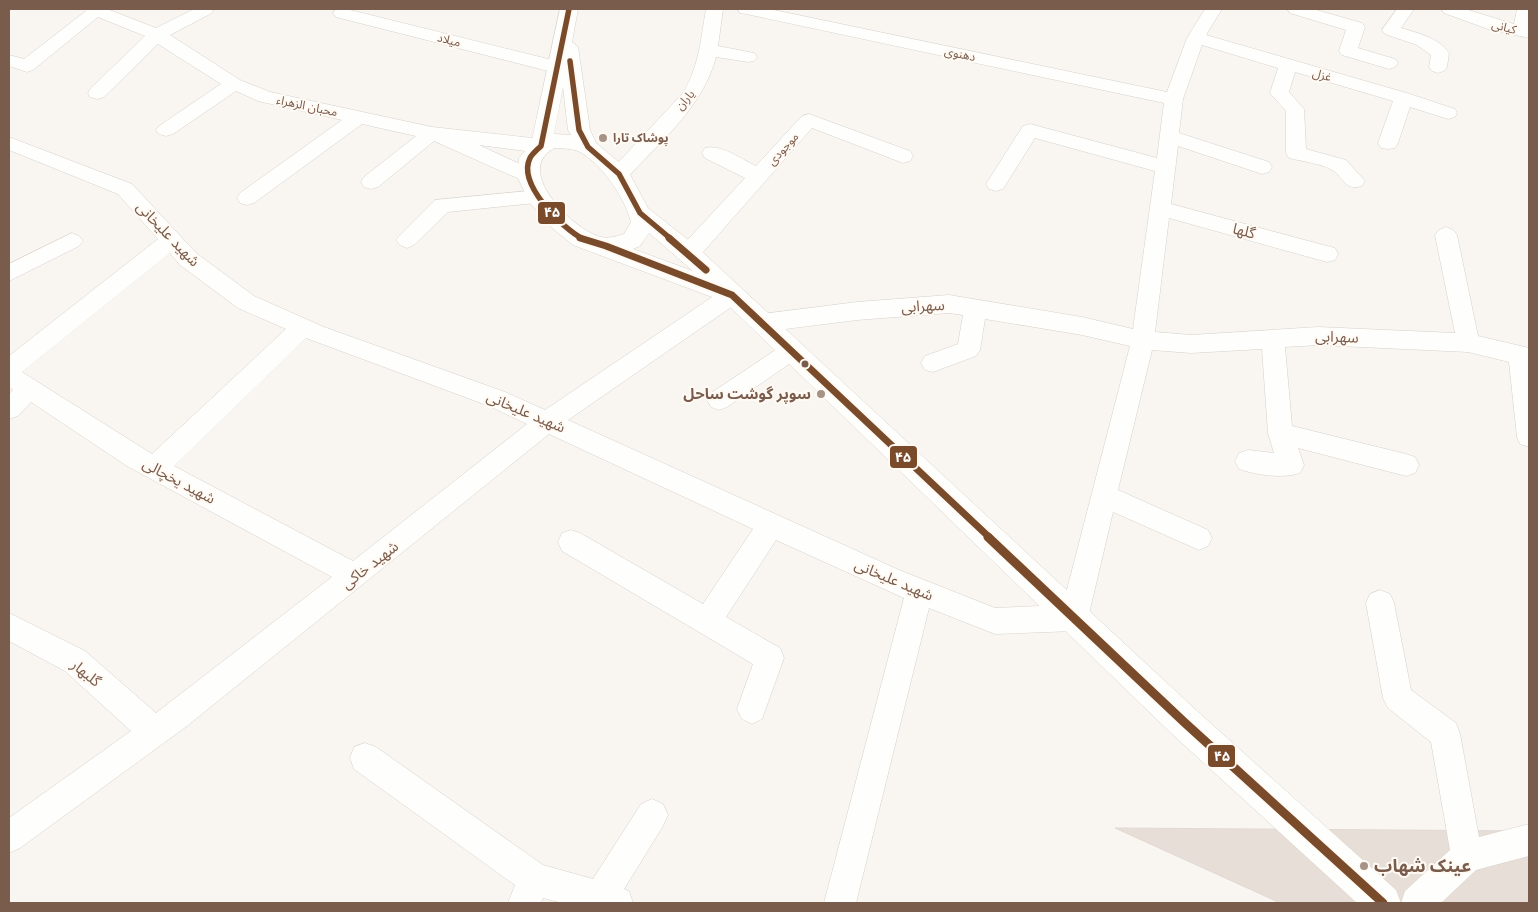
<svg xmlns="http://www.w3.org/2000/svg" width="1538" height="912" font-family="'DM Sans','Noto Sans Arabic',sans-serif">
	<rect width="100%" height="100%" fill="#f9f5f0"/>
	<path fill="#e6ded7" stroke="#e2d8d2" d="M 1115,828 L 1529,831 L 1529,903 L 1276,903 L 1276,901 Z"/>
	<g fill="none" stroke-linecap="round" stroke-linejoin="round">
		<defs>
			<path id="minor" d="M 85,9 L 107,9 L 156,28 L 194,9 L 214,9 L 212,13 L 170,35 L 240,80 L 270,92 L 432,127 L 541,139 L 548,141 L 551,146 L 548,151 L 541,153 L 479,145 L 535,171 L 538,176 L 535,181 L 528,183 L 434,141 L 378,187 L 371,189 L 364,187 L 361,182 L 364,177 L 416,136 L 362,124 L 254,203 L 247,205 L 240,203 L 237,198 L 240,193 L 342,120 L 258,101 L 236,91 L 173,134 L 166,136 L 159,134 L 156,130 L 159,126 L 221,84 L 158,44 L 104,97 L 97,99 L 90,97 L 88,93 L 90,89 L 145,36 L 98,17 L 33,70 L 27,72 L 9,66 L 9,55 L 24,59 L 86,11 Z
				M 336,9 L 346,9 L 556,61 L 562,63 L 565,67 L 562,71 L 556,73 L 336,17 L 333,13 Z
				M 706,9 L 723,9 L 718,46 L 754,53 L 757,57 L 754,61 L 748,62 L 716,57 C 703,107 660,142 626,179 L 619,181 L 612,179 L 609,174 L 612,169 L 683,93 C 699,67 701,38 706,9 Z
				M 737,9 L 769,9 L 1167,92 L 1187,38 L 1205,9 L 1222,9 L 1206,35 L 1410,94 L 1455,109 L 1457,113 L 1455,117 L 1448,119 L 1410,107 L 1398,143 L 1395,148 L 1388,149 L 1381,148 L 1378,143 L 1393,101 L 1295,72 L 1289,92 L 1304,109 L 1306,149 L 1346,160 L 1365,181 L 1362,186 C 1344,191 1345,178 1332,170 C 1323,164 1301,161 1289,158 L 1286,153 L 1286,111 L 1270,93 L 1278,68 L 1202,45 L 1183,99 L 1179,133 L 1269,162 L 1272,167 L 1269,172 L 1262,174 L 1178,146 L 1171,204 L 1327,246 L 1335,248 L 1338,254 L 1335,260 L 1327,262 L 1169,218 L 1155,332 L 1191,335 L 1318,327 L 1455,333 L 1435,235 L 1439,230 L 1446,227 L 1453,230 L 1457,235 L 1478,336 L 1529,348 L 1529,447 L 1520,444 L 1517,437 L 1509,362 L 1468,352 L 1318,345 L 1285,347 L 1292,426 L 1406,454 L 1415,457 L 1419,465 L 1415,473 L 1406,476 L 1298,448 L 1304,465 L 1300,473 C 1283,479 1256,475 1239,469 L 1235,461 L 1239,453 L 1248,450 L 1274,453 L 1268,433 L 1262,349 L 1191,353 L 1152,350 L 1118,490 L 1208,530 L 1212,538 L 1208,546 L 1199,550 L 1113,512 L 1088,618 L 1084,627 L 1074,631 L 995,634 L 929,608 L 856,903 L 824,903 L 904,598 L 776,540 L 726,617 L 780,648 L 784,658 L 762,719 L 752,724 L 742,719 L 737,709 L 753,664 L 562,551 L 558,542 L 562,533 L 571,530 L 580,533 L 703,604 L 753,529 L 549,434 L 187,726 L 20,848 L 9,853 L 9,818 L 131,731 L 65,671 L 9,641 L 9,613 L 85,651 L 156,713 L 332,577 L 127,466 L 31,402 L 18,416 L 9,419 L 9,394 L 13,390 L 9,387 L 9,356 L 158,239 L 118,194 L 9,150 L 9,137 L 132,184 L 196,253 L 254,296 L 324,327 L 505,392 L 545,410 L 724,289 L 732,287 L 740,289 L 743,295 L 740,301 L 568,420 L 899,570 L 995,608 L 1063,605 L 1130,346 L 1082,335 L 985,319 L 980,350 L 976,356 L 933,372 L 925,370 L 921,363 L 925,356 L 958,344 L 963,315 L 949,313 L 857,320 L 761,332 L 753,329 L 750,323 L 753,317 L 761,314 L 857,302 L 949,295 L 1082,317 L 1133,329 L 1155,171 L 1035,138 L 1003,189 L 996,191 L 989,189 L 986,184 L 1023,126 L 1030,124 L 1157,158 L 1164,103 L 746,14 L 740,13 ZM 170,253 L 180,265 L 238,308 L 286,329 L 152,454 L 22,372 ZM 306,338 L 489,406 L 527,424 L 353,561 L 174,466 Z
				M 1287,9 L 1313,9 L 1362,23 L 1365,27 L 1358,48 L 1395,59 L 1398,63 L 1395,67 L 1389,69 L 1342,55 L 1339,51 L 1346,30 L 1290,13 Z
				M 1397,9 L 1414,9 L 1401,28 C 1418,33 1439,38 1449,53 L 1447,67 L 1444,71 L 1438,73 L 1432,71 L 1429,67 L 1431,55 L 1417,45 L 1385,34 L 1382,30 Z
				M 1441,9 L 1465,9 L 1514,24 L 1517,9 L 1529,9 L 1529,38 L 1488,29 L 1444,13 Z
				M 809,114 L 910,151 L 913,156 L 910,161 L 903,163 L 812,128 L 697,259 L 689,261 L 681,259 L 678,253 L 681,247 L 745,178 L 705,158 L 702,153 L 705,148 C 721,144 741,159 756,166 L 802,116 Z
				M 538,190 L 545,192 L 548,197 L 545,202 L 448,212 L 414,245 L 407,248 L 400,245 L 396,240 L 400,235 L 435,200 Z
				M 72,233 L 79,236 L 83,241 L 79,246 L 9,281 L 9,264 Z
				M 791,342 L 799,345 L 803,351 L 799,357 L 727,407 L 719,410 L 711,407 L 707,400 L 711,393 L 783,345 Z
				M 1380,590 L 1390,594 L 1394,603 L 1411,690 L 1456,723 L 1460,734 L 1479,837 L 1529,824 L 1529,856 L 1476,870 L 1441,903 L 1401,903 L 1405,891 L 1450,850 L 1431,742 L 1388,708 L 1383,698 L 1366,603 L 1370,594 Z
				M 365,743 L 376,747 L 543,865 L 593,879 L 641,804 L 652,799 L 663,804 L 668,815 L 663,826 L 624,889 L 629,891 L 633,903 L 562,903 L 543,898 L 541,903 L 508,903 L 515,885 L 354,769 L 350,758 L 354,747 Z"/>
			<path id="secondary" d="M 560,9 L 578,9 L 572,42 L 578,47 L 590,130 L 596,143 L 627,169 L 648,208 L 697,247 L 1196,710 L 1396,890 L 1401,903 L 1357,903 L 1172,734 L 723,300 L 712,297 L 573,245 L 552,228 L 530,203 L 517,176 L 519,158 L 531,144 ZM 563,87 L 568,130 L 571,135 L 554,134 ZM 555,148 C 563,149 571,148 578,151 C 601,162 625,198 631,222 L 624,234 C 618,236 607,239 601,237 C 574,231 511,169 555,148 ZM 649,233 L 693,271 L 633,249 L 640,246 Z"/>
		</defs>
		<use href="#minor" stroke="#d7d1cb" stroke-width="1"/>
		<use href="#secondary" stroke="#d9d2cb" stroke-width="1"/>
		<use href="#minor" fill="#fefefd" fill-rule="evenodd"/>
		<use href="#secondary" fill="#fefefd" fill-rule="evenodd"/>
		<defs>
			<path id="bus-1-far2" d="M 569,9 L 541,146 C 538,149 532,154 530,158 C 517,184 562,228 583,239
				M 570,61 L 579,130 L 588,147 L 619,174 L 640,213 L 671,239"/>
			<path id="bus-1-far1" d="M 580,238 L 606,246 L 732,295 L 990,538
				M 669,238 L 706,270"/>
			<path id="bus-1" d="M 988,537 L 1184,722 L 1383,903"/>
		</defs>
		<use href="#bus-1-far2" stroke="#fffaf3" stroke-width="9"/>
		<use href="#bus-1-far1" stroke="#fffaf3" stroke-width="11"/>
		<use href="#bus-1" stroke="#fffaf3" stroke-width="12"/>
		<use href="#bus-1-far2" stroke="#7a4b2a" stroke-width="5.5"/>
		<use href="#bus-1-far1" stroke="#7a4b2a" stroke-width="7"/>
		<use href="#bus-1" stroke="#7a4b2a" stroke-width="9"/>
	</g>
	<g fill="#a69286" stroke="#fffaf3" stroke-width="2">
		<circle cx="603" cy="138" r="5"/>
		<circle cx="821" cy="394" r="5"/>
		<circle cx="1364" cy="866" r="5"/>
	</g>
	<circle fill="#7a5c4d" stroke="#fffaf3" stroke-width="2" cx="805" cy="364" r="4.5"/>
	<g text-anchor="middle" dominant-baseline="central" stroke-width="4" stroke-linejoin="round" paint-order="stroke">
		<g font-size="12" fill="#7a5c4d" stroke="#fffaf3">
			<text transform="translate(1504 27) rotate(15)">کیانی</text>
			<text transform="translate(449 40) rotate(14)">میلاد</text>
			<text transform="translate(960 54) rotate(12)">دهنوی</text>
			<text transform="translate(1322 75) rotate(16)">غزل</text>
			<text transform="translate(685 100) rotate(-50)">یاران</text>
			<text transform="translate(307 106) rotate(12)">محبان الزهراء</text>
			<text transform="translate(783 149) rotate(-48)">موجودی</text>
		</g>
		<g font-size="12" font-weight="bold" fill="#7a5c4d" stroke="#fffaf3" text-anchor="start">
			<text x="613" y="138">پوشاک تارا</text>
		</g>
		<g font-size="15" fill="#7a5c4d" stroke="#fffaf3">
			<text transform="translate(1244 231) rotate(15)">گلها</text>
			<text transform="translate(168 234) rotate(46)">شهید علیخانی</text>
			<text transform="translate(923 306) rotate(-3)">سهرابی</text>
			<text transform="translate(1337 337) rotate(2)">سهرابی</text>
			<text transform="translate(526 412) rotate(23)">شهید علیخانی</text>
			<text transform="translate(179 481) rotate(28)">شهید یخچالی</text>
			<text transform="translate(370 565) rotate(-38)">شهید خاکی</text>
			<text transform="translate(894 580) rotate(23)">شهید علیخانی</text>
			<text transform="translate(86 673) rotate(39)">گلبهار</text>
		</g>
		<g font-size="15" font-weight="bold" fill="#7a5c4d" stroke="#fffaf3" text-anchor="end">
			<text x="811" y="394">سوپر گوشت ساحل</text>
		</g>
		<g font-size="18" font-weight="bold" fill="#7a5c4d" stroke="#fffaf3" text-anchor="start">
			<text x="1374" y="866">عینک شهاب</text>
		</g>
	</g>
	<g stroke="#fffaf3" stroke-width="2">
		<rect x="537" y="201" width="29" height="24" rx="5" fill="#7a4b2a"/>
		<rect x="889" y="445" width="29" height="24" rx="5" fill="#7a4b2a"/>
		<rect x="1207" y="744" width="29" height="24" rx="5" fill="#7a4b2a"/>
	</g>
	<g font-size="14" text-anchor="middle" font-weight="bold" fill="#fff">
		<text x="552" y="217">۴۵</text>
		<text x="903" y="462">۴۵</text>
		<text x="1222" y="761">۴۵</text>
	</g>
	<rect width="1538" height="912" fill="none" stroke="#7a5c4d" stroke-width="20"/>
</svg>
